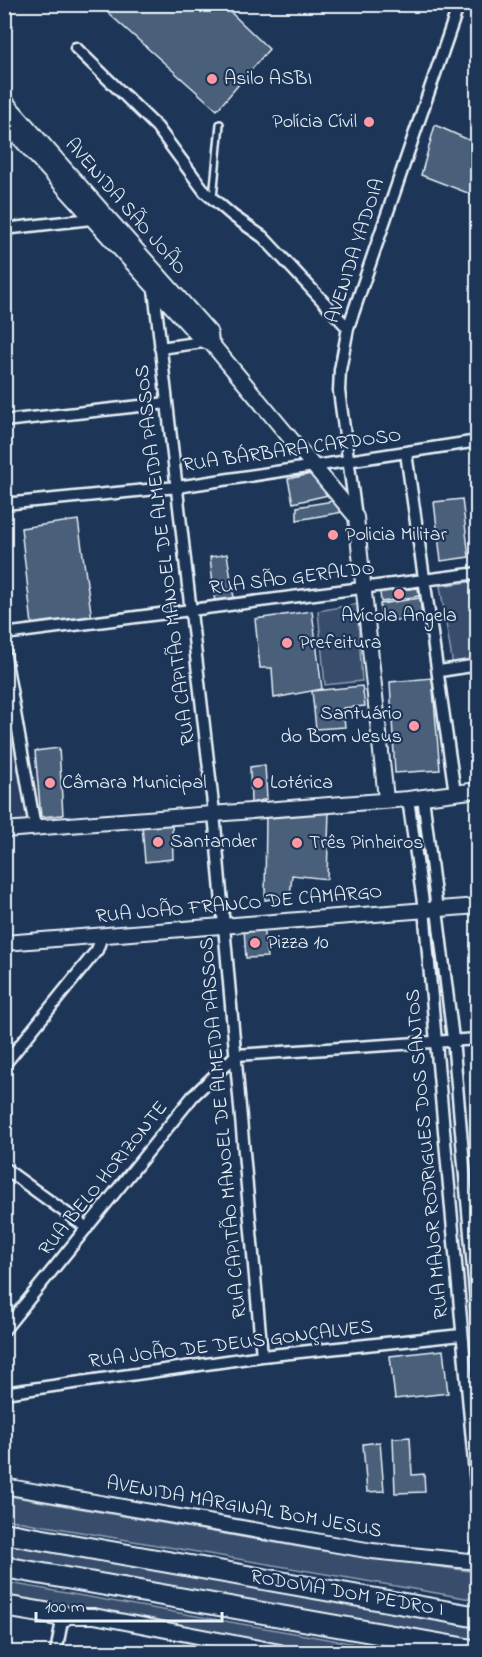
<svg xmlns="http://www.w3.org/2000/svg" width="482" height="1657" font-family="'Indie Flower',sans-serif">
	<rect width="100%" height="100%" fill="#1d3557"/>
	<filter id="ink" filterUnits="userSpaceOnUse"><feTurbulence type="fractalNoise" baseFrequency=".0167" numOctaves="2"/><feDisplacementMap in="SourceGraphic" scale="12" xChannelSelector="R" yChannelSelector="G"/><feConvolveMatrix kernelMatrix="1 2 1 2 8 2 1 2 1" color-interpolation-filters="sRGB"/></filter>
	<g filter="url(#ink)">
		<path fill="#2a4162" d="M 4,676 L 27,820 L 5,822 L 4,822 Z"/>
		<path fill="#374d6c" stroke="#909fb2" stroke-width="1.5" d="M 477,581 L 477,663 L 453,666 L 440,586 Z
			M 357,604 L 362,681 L 325,685 L 318,611 Z
			M 4,1495 L 316,1550 L 477,1572 L 477,1600 L 5,1519 Z
			M 4,1542 L 477,1626 L 477,1643 L 5,1560 Z
			M 4,1582 L 401,1652 L 322,1652 L 72,1607 L 53,1610 L 5,1602 Z"/>
		<path fill="#495e7a" stroke="#e8f1f8" stroke-width="1.5" d="M 98,4 L 222,4 L 269,49 L 217,110 Z
			M 435,125 L 478,144 L 478,197 L 421,175 Z
			M 311,474 L 328,495 L 293,503 L 288,479 Z
			M 462,499 L 469,557 L 441,561 L 434,502 Z
			M 333,501 L 343,512 L 297,520 L 297,507 Z
			M 78,520 L 92,619 L 32,625 L 21,528 Z
			M 227,554 L 234,598 L 215,603 L 210,557 Z
			M 418,588 L 419,596 L 381,602 L 380,592 Z
			M 420,598 L 422,617 L 381,622 L 380,604 Z
			M 312,611 L 322,689 L 274,698 L 272,668 L 260,668 L 255,619 Z
			M 432,678 L 440,770 L 395,773 L 390,682 Z
			M 362,686 L 365,706 L 343,708 L 345,727 L 316,729 L 312,691 Z
			M 59,748 L 63,815 L 41,817 L 35,751 Z
			M 265,765 L 267,799 L 251,803 L 250,767 Z
			M 329,809 L 327,879 L 292,875 L 290,896 L 265,900 L 266,812 Z
			M 172,823 L 173,859 L 145,862 L 142,825 Z
			M 263,927 L 267,957 L 246,958 L 244,929 Z
			M 443,1350 L 448,1393 L 395,1399 L 390,1356 Z
			M 410,1437 L 412,1475 L 424,1474 L 425,1492 L 395,1493 L 393,1438 Z
			M 380,1442 L 384,1491 L 367,1492 L 363,1444 Z"/>
		<g fill="none" stroke-linecap="round" stroke-linejoin="round">
			<defs>
				<path id="service" d="M 213,198 L 220,124"/>
				<path id="minor" d="M 76,48 L 157,127 L 205,192 L 233,216 L 263,237 L 348,328
					M 4,229 L 91,219 L 96,216
					M 154,289 L 214,813 L 262,1356
					M 160,348 L 196,343 L 205,336
					M 4,421 L 167,403
					M 406,453 L 455,793
					M 4,504 L 177,487 L 478,441
					M 356,517 L 339,391 L 340,370 L 348,328 L 459,4
					M 4,634 L 478,573
					M 4,650 L 35,827
					M 440,671 L 478,665
					M 423,797 L 453,1039 L 478,1326
					M 408,799 L 424,909 L 478,1507
					M 236,1055 L 478,1039
					M 4,1065 L 97,950 L 102,936
					M 4,1168 L 87,1228
					M 4,1330 L 193,1096 L 236,1055
					M 4,1393 L 262,1356 L 461,1335
					M 475,1562 L 478,1547
					M 56,1652 L 63,1616"/>
				<path id="tertiary" d="M 4,100 L 210,333 L 211,343 L 356,517 L 386,799
					M 4,121 L 201,339 L 211,343
					M 4,830 L 408,799 L 478,790
					M 4,943 L 478,906
					M 4,1486 L 372,1551 L 478,1562
					M 63,1616 L 94,1616 L 280,1652"/>
				<path id="motorway" d="M 4,1533 L 478,1617
					M 4,1567 L 478,1651
					M 4,1606 L 63,1616"/>
			</defs>
			<use href="#service" stroke="#e8f1f8" stroke-width="10"/>
			<use href="#minor" stroke="#e8f1f8" stroke-width="15"/>
			<use href="#tertiary" stroke="#e8f1f8" stroke-width="18"/>
			<use href="#motorway" stroke="#e8f1f8" stroke-width="24"/>
			<use href="#service" stroke="#1d3557" stroke-width="5"/>
			<use href="#minor" stroke="#1d3557" stroke-width="10"/>
			<use href="#tertiary" stroke="#1d3557" stroke-width="14"/>
			<use href="#motorway" stroke="#1d3557" stroke-width="20"/>
		</g>
	</g>
	<g fill="#ff9aa2" stroke="#1d3557" stroke-width="2">
		<circle cx="212" cy="79" r="6"/>
		<circle cx="369" cy="122" r="6"/>
		<circle cx="333" cy="535" r="6"/>
		<circle cx="399" cy="594" r="6"/>
		<circle cx="287" cy="643" r="6"/>
		<circle cx="414" cy="726" r="6"/>
		<circle cx="50" cy="783" r="6"/>
		<circle cx="258" cy="783" r="6"/>
		<circle cx="158" cy="842" r="6"/>
		<circle cx="297" cy="843" r="6"/>
		<circle cx="255" cy="943" r="6"/>
	</g>
	<g text-anchor="middle" dominant-baseline="central" stroke-width="4.5" stroke-linejoin="round" paint-order="stroke">
		<g font-size="20" fill="#e8f1f8" stroke="#1d3557" text-anchor="start">
			<text x="224" y="79">Asilo ASBI</text>
			<text x="357" y="122" text-anchor="end">Polícia Cívil</text>
			<text x="345" y="535">Policia Militar</text>
			<text x="399" y="616" text-anchor="middle">Avícola Angela</text>
			<text x="299" y="643">Prefeitura</text>
			<text x="402" y="714" text-anchor="end">Santuário<tspan x="402" dy="23">do Bom Jesus</tspan></text>
			<text x="62" y="783">Câmara Municipal</text>
			<text x="270" y="783">Lotérica</text>
			<text x="170" y="842">Santander</text>
			<text x="309" y="843">Três Pinheiros</text>
			<text x="267" y="943">Pizza 10</text>
		</g>
		<g font-size="20" fill="#e8f1f8" stroke="#1d3557">
			<text transform="translate(125 207) rotate(49)">AVENIDA SÃO JOÃO</text>
			<text transform="translate(356 251) rotate(-72)">AVENIDA YADOIA</text>
			<text transform="translate(292 451) rotate(-8)">RUA BÁRBARA CARDOSO</text>
			<text transform="translate(166 555) rotate(-97)">RUA CAPITÃO MANOEL DE ALMEIDA PASSOS</text>
			<text transform="translate(292 579) rotate(-7)">RUA SÃO GERALDO</text>
			<text transform="translate(239 905) rotate(-5)">RUA JOÃO FRANCO DE CAMARGO</text>
			<text transform="translate(224 1128) rotate(-95)">RUA CAPITÃO MANOEL DE ALMEIDA PASSOS</text>
			<text transform="translate(428 1154) rotate(-95)">RUA MAJOR RODRIGUES DOS SANTOS</text>
			<text transform="translate(104 1179) rotate(-51)">RUA BELO HORIZONTE</text>
			<text transform="translate(231 1345) rotate(-7)">RUA JOÃO DE DEUS GONÇALVES</text>
			<text transform="translate(244 1508) rotate(10)">AVENIDA MARGINAL BOM JESUS</text>
			<text transform="translate(347 1594) rotate(10)">RODOVIA DOM PEDRO I</text>
		</g>
	</g>
	<rect width="482" height="1657" fill="none" stroke="#1d3557" stroke-width="24"/>
	<rect x="12" y="12" width="458" height="1633" fill="none" stroke="#e8f1f8" stroke-width="2" filter="url(#ink)"/>
	<path d="M36 1612v9h186v-9" fill="none" stroke="#e8f1f8" stroke-width="3"/>
	<text x="45" y="1612" font-size="18" fill="#e8f1f8" stroke="#1d3557" stroke-width="4.5" paint-order="stroke">100 m</text>
</svg>
